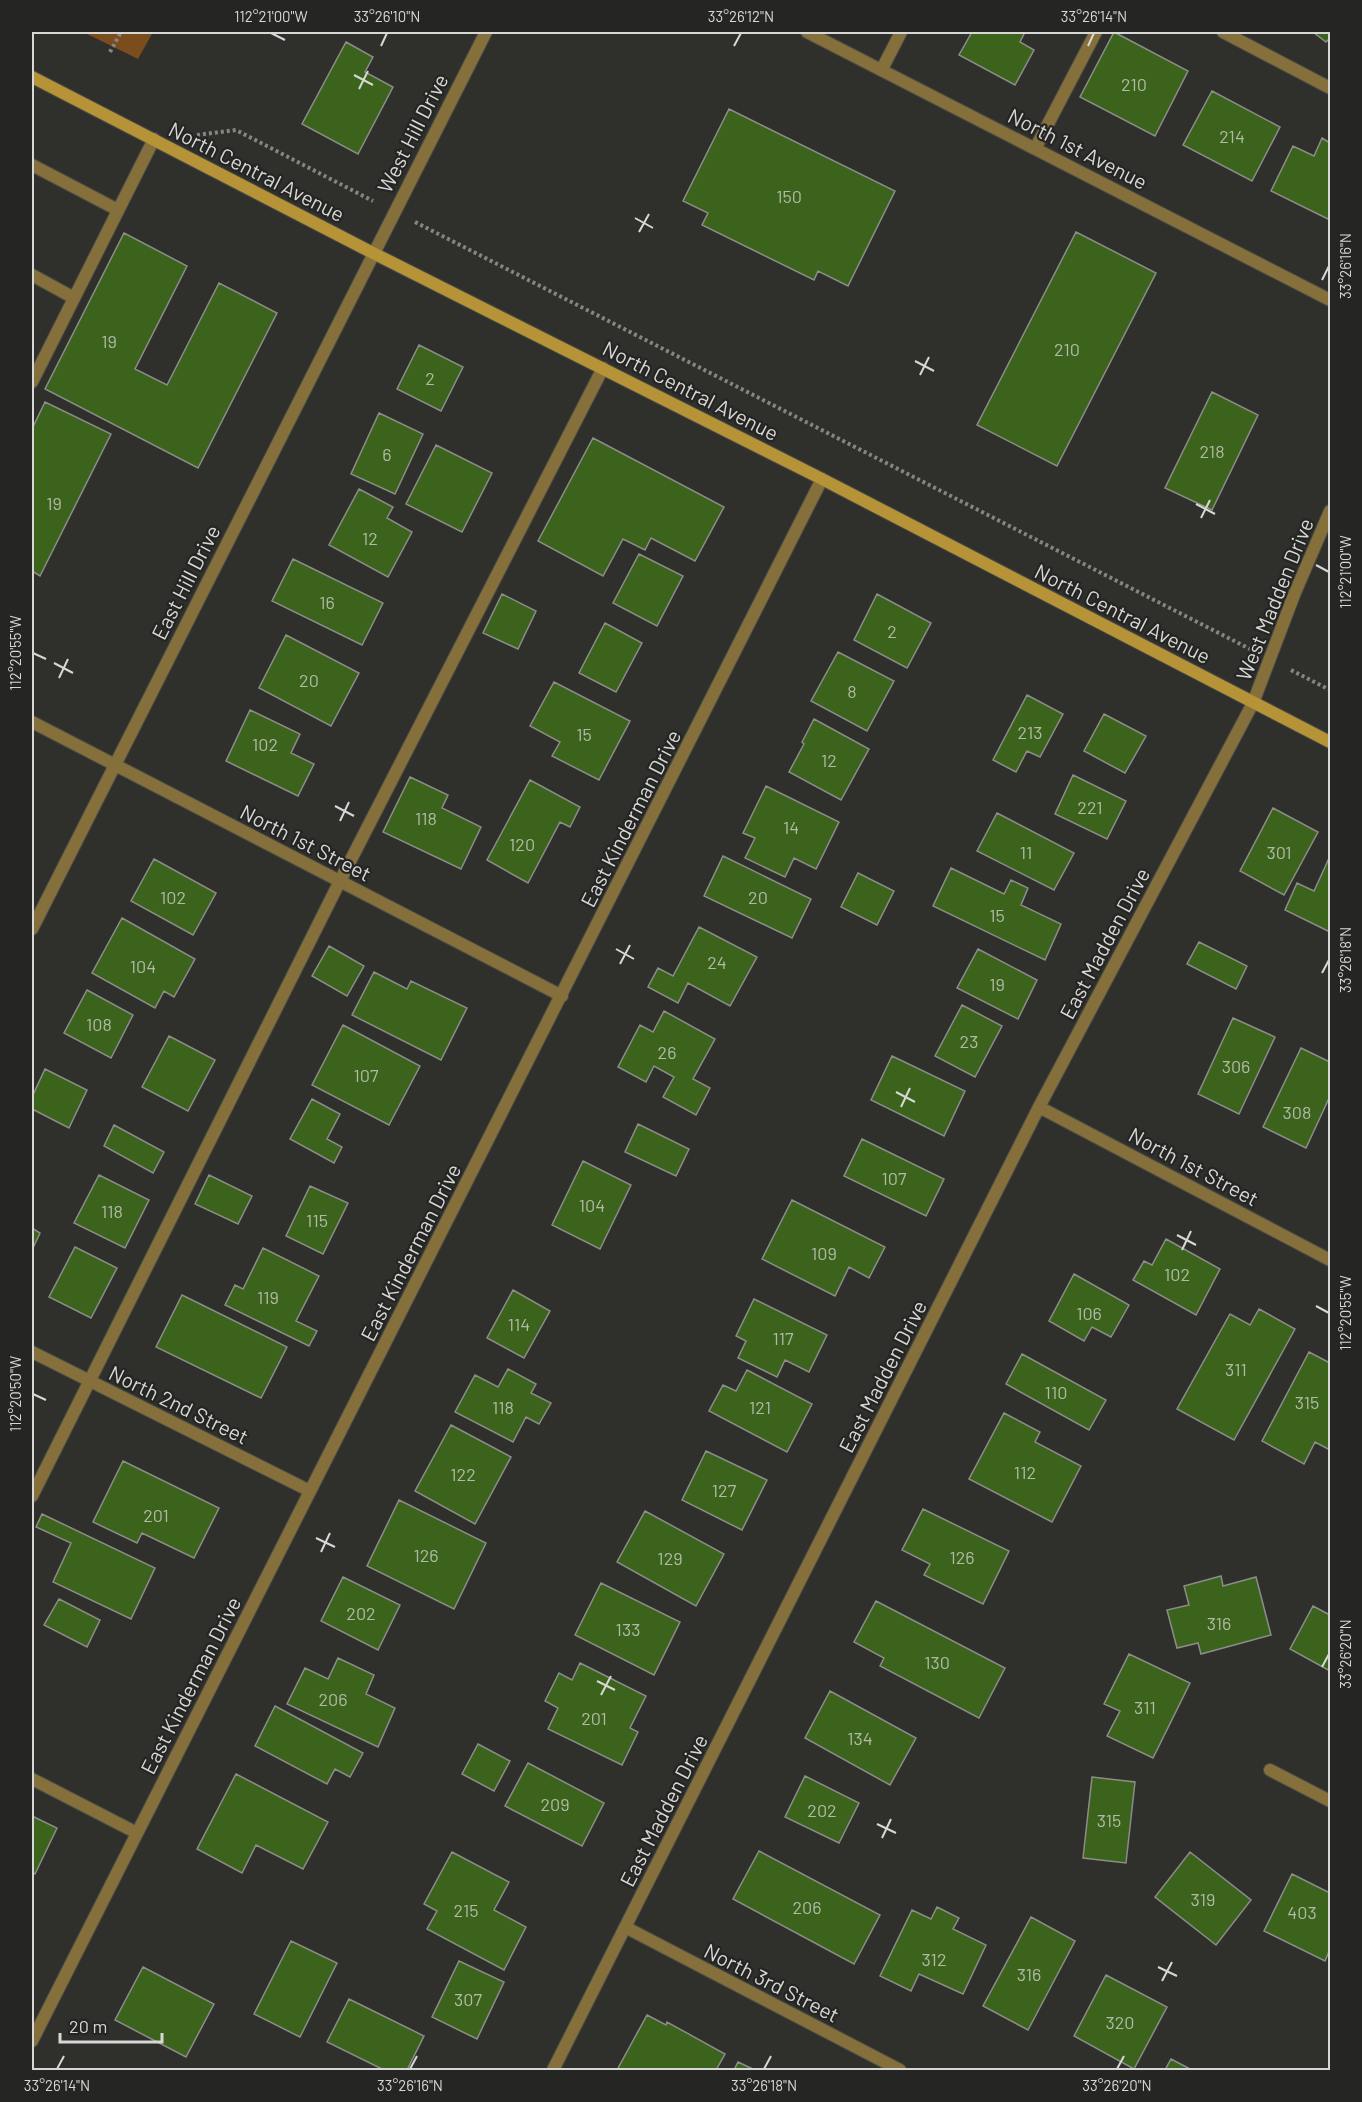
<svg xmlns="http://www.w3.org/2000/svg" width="1362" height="2102" font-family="Barlow,sans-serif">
	<rect width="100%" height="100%" fill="#2f2f2c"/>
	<path fill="#7b4d1c" d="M 83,32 L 153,32 L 138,59 Z"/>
	<path fill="#3c631b" stroke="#8c8d8b" stroke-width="1.5" d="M 972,32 L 1025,32 L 1020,42 L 1034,50 L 1015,85 L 959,55 Z
		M 1114,32 L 1188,71 L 1155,136 L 1080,97 Z
		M 1313,32 L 1330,32 L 1330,42 L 1328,40 L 1326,42 Z
		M 346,42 L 373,57 L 365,72 L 393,87 L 358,154 L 302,124 Z
		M 1212,91 L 1280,127 L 1252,181 L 1183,145 Z
		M 729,109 L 895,191 L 848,286 L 818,271 L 814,280 L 702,225 L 708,213 L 683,201 Z
		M 1322,138 L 1330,143 L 1330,220 L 1271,191 L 1293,146 L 1314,156 Z
		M 1076,232 L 1156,273 L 1057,466 L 977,425 Z
		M 124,233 L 187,266 L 135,369 L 167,385 L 219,283 L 277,313 L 198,468 L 45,389 Z
		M 419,345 L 463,367 L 441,411 L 397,389 Z
		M 1212,392 L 1258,415 L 1212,510 L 1165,488 Z
		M 45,402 L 111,434 L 40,576 L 32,571 L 32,429 Z
		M 379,413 L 423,434 L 395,494 L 351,474 Z
		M 593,438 L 724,507 L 695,561 L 651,538 L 645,550 L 623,539 L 603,576 L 538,541 Z
		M 436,445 L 492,473 L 462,532 L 406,504 Z
		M 359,489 L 393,507 L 387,518 L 412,532 L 388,577 L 329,545 Z
		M 639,554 L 683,576 L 657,626 L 613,603 Z
		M 293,559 L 383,603 L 362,645 L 272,601 Z
		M 502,594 L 536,611 L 518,649 L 483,633 Z
		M 877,594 L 931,623 L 907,668 L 854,640 Z
		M 605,623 L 642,643 L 616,692 L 579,673 Z
		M 286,635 L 359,673 L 331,726 L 259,688 Z
		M 838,652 L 894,681 L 867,731 L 811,701 Z
		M 554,682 L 630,721 L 599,780 L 552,756 L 560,742 L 530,726 Z
		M 1027,695 L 1063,714 L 1040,757 L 1027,751 L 1016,772 L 993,760 Z
		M 250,710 L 300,734 L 291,753 L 314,764 L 298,796 L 226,761 Z
		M 1104,714 L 1146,736 L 1125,773 L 1084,751 Z
		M 814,719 L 869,749 L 841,800 L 789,772 L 804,744 L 802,742 Z
		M 1073,775 L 1126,801 L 1107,839 L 1055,814 Z
		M 410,777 L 448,795 L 442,808 L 481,827 L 461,869 L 383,832 Z
		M 530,780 L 580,807 L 570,827 L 560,822 L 528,883 L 487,860 Z
		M 766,786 L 839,822 L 816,869 L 794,858 L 785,877 L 745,858 L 755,838 L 743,833 Z
		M 1273,808 L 1318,832 L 1284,895 L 1240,871 Z
		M 997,813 L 1074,853 L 1054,890 L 977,851 Z
		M 723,856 L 811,899 L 792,938 L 704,896 Z
		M 1330,856 L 1330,932 L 1285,910 L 1297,883 L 1314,891 Z
		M 154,859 L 216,893 L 193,935 L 131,901 Z
		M 951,868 L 1004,894 L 1011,880 L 1028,888 L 1021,905 L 1061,924 L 1045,960 L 933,906 Z
		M 858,873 L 894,891 L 877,925 L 841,907 Z
		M 122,918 L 195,959 L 174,997 L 164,991 L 155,1008 L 92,973 Z
		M 699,927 L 757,957 L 730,1006 L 688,983 L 678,1003 L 648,987 L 658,968 L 673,976 Z
		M 1199,942 L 1247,966 L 1236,989 L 1187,964 Z
		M 329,946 L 364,966 L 347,996 L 312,976 Z
		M 978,949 L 1037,980 L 1018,1019 L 957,988 Z
		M 374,972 L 407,989 L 411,981 L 467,1008 L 441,1060 L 352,1015 Z
		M 87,990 L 133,1015 L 111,1058 L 64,1033 Z
		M 962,1005 L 1002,1026 L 975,1077 L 935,1056 Z
		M 664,1011 L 715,1039 L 693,1079 L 710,1088 L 696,1115 L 663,1097 L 674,1077 L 654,1066 L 646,1082 L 618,1067 L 640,1025 L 653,1032 Z
		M 1233,1018 L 1275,1037 L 1239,1114 L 1198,1094 Z
		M 343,1025 L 420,1066 L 389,1125 L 312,1085 Z
		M 169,1036 L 215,1060 L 188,1111 L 142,1087 Z
		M 1301,1048 L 1330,1062 L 1330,1096 L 1306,1148 L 1263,1127 Z
		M 892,1056 L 965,1091 L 944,1136 L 871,1100 Z
		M 45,1069 L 87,1090 L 69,1128 L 32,1109 L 32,1097 Z
		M 312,1099 L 340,1114 L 327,1139 L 342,1147 L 334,1163 L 290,1139 Z
		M 638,1124 L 689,1149 L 676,1176 L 625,1152 Z
		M 114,1125 L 164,1152 L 153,1173 L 104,1146 Z
		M 862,1139 L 944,1179 L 926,1216 L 844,1176 Z
		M 583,1161 L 631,1185 L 600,1249 L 552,1225 Z
		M 99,1175 L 149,1200 L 125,1248 L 74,1223 Z
		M 209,1175 L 252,1196 L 238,1224 L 195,1204 Z
		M 310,1186 L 348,1203 L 323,1254 L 286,1236 Z
		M 792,1200 L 885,1247 L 869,1278 L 849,1267 L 835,1296 L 762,1259 Z
		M 32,1228 L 40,1233 L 32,1250 Z
		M 1166,1239 L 1220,1269 L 1196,1315 L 1133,1280 L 1144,1261 L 1152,1265 Z
		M 75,1247 L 117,1268 L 91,1318 L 49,1297 Z
		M 263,1248 L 319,1276 L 296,1321 L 317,1331 L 309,1346 L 225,1305 L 235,1285 L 243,1289 Z
		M 1074,1274 L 1129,1305 L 1111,1337 L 1092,1327 L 1084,1341 L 1049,1321 Z
		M 513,1290 L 550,1311 L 524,1358 L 487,1338 Z
		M 182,1295 L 287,1347 L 261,1398 L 156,1347 Z
		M 754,1299 L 827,1335 L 809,1372 L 785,1360 L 777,1377 L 738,1358 L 746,1341 L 736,1336 Z
		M 1259,1309 L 1295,1329 L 1234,1440 L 1177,1409 L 1230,1314 L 1250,1325 Z
		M 1309,1352 L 1330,1363 L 1330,1450 L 1315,1442 L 1304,1464 L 1262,1441 Z
		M 1022,1354 L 1106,1400 L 1089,1430 L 1006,1384 Z
		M 508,1369 L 536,1384 L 531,1393 L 551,1403 L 539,1424 L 526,1417 L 513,1442 L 455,1412 L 475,1375 L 498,1387 Z
		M 747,1370 L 812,1404 L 787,1452 L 709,1411 L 723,1385 L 736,1391 Z
		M 1004,1413 L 1040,1432 L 1035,1442 L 1081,1466 L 1052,1522 L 969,1479 Z
		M 451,1425 L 511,1457 L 475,1524 L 415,1491 Z
		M 706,1451 L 767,1480 L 742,1530 L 682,1500 Z
		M 123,1461 L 219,1508 L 194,1558 L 142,1533 L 137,1543 L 93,1522 Z
		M 399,1500 L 486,1543 L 454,1609 L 367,1566 Z
		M 923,1509 L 1009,1551 L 983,1604 L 924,1575 L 930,1564 L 902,1550 Z
		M 645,1511 L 724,1554 L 696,1606 L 617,1562 Z
		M 42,1514 L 155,1568 L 131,1619 L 53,1582 L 71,1543 L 36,1527 Z
		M 1221,1576 L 1223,1586 L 1256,1577 L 1271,1635 L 1201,1654 L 1198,1643 L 1177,1648 L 1167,1610 L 1189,1605 L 1184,1586 Z
		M 343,1577 L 400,1605 L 378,1650 L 321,1621 Z
		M 601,1583 L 680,1622 L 654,1675 L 575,1635 Z
		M 59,1599 L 100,1620 L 87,1647 L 44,1625 Z
		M 876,1601 L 1005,1668 L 979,1718 L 880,1666 L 884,1658 L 854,1642 Z
		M 1313,1606 L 1330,1615 L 1330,1671 L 1290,1649 Z
		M 1129,1654 L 1190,1683 L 1153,1758 L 1107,1736 L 1120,1711 L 1104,1704 Z
		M 338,1658 L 374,1675 L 366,1694 L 395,1708 L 378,1747 L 287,1704 L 305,1668 L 328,1679 Z
		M 580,1663 L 646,1696 L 630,1728 L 638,1732 L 622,1765 L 548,1729 L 558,1708 L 545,1701 L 559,1673 L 572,1680 Z
		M 830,1691 L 916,1738 L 890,1785 L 805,1738 Z
		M 275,1706 L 363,1753 L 350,1777 L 335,1769 L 327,1784 L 255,1746 Z
		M 478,1744 L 510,1761 L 494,1791 L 462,1774 Z
		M 528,1763 L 604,1803 L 582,1846 L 505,1806 Z
		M 236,1774 L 328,1822 L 303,1869 L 256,1845 L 242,1873 L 197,1849 Z
		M 805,1776 L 859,1803 L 839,1843 L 785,1817 Z
		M 1092,1777 L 1135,1782 L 1126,1863 L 1083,1858 Z
		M 32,1816 L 57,1828 L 35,1874 L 32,1872 Z
		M 759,1851 L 880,1915 L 854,1964 L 733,1899 Z
		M 452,1852 L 509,1882 L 494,1910 L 526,1927 L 504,1970 L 427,1929 L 437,1911 L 424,1904 Z
		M 1190,1852 L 1251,1900 L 1216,1945 L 1155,1897 Z
		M 1292,1874 L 1330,1893 L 1330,1949 L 1325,1961 L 1264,1931 Z
		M 937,1907 L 959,1918 L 953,1929 L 986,1945 L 963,1994 L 919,1974 L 911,1991 L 880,1976 L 912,1910 L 931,1919 Z
		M 1031,1917 L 1075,1941 L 1028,2030 L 983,2006 Z
		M 291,1941 L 337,1963 L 300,2037 L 254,2014 Z
		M 459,1961 L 504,1982 L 477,2039 L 432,2017 Z
		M 143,1967 L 214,2004 L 186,2057 L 115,2020 Z
		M 1106,1975 L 1167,2007 L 1134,2069 L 1074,2036 Z
		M 349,1999 L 424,2036 L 407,2070 L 384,2070 L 327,2042 Z
		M 647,2015 L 666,2025 L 667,2022 L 725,2054 L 716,2070 L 617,2070 Z
		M 1171,2059 L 1192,2070 L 1165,2070 Z
		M 738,2062 L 755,2070 L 734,2070 Z"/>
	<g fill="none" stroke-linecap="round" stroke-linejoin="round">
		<defs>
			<path id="lane" d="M 1223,32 L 1330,88
				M 1036,147 L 1096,32
				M 32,165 L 118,210
				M 32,275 L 74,298
				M 32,382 L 154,139
				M 32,1496 L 340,881 L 603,368"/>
			<path id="street" d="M 807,32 L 1330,300
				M 882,69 L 901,32
				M 32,722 L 562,996
				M 32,929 L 486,32
				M 1039,1107 L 1330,1260
				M 32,1352 L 310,1491
				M 1270,1770 L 1330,1801
				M 32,1779 L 137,1833
				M 625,1927 L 900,2070
				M 32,2041 L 822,479
				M 553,2070 L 1039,1107 L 1253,703 L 1294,595 L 1330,511"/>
			<path id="secondary" d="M 32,77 L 373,253 L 822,479 L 1330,742"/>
		</defs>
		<use href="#lane" stroke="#4a4a47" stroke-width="14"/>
		<use href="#street" stroke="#4a4a47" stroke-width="14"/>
		<use href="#secondary" stroke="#4a4a47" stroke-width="14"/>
		<path stroke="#858584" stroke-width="4" stroke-dasharray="3 3" stroke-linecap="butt" d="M 110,52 L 121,32
			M 197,135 L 236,130 L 373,201
			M 415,222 L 1250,649
			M 1291,670 L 1330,690"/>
		<use href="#lane" stroke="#85703b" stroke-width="12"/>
		<use href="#street" stroke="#85703b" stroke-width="12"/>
		<use href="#secondary" stroke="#b79338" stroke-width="12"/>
	</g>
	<path fill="none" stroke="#d7d7d6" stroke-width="2" d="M 271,33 L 285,40M 381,46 L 387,33M 734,46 L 741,33M 1088,46 L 1094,33M 354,75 L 373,85M 359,89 L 368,71M 635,218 L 653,228M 639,232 L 649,214M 1322,280 L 1329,266M 915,361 L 934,371M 920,375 L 929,357M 1196,504 L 1215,514M 1201,518 L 1210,500M 1316,565 L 1329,572M 33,653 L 46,659M 54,663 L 73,673M 59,678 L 68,659M 335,806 L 354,816M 340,821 L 349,802M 616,949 L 634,959M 620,964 L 630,945M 1322,973 L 1329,960M 896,1092 L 915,1102M 901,1107 L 910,1088M 1177,1235 L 1196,1245M 1182,1250 L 1191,1231M 1316,1306 L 1329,1313M 33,1394 L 46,1400M 316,1538 L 335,1547M 321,1552 L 330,1533M 1322,1667 L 1329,1654M 597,1681 L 615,1690M 601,1695 L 611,1676M 877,1824 L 896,1833M 882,1838 L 891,1819M 1158,1967 L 1177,1976M 1162,1981 L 1172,1962M 57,2069 L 64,2056M 410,2069 L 417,2056M 764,2069 L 771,2056M 1117,2069 L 1124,2056"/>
	<g text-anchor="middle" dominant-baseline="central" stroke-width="4.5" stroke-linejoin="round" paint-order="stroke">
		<g font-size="18" fill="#b0baa7">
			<text x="1134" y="84">210</text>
			<text x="1232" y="136">214</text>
			<text x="789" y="196">150</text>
			<text x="109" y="341">19</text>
			<text x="1067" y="349">210</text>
			<text x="430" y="378">2</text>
			<text x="1212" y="451">218</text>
			<text x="387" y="454">6</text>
			<text x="54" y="503">19</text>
			<text x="370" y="538">12</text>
			<text x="327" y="602">16</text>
			<text x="892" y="631">2</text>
			<text x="309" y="680">20</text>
			<text x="852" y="691">8</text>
			<text x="1030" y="732">213</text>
			<text x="584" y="734">15</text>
			<text x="265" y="744">102</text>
			<text x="829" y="760">12</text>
			<text x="1090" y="807">221</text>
			<text x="426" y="818">118</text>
			<text x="791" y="827">14</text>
			<text x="522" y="844">120</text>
			<text x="1026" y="852">11</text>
			<text x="1279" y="852">301</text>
			<text x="173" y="897">102</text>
			<text x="758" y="897">20</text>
			<text x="997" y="915">15</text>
			<text x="717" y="962">24</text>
			<text x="143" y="966">104</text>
			<text x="997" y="984">19</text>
			<text x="99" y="1024">108</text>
			<text x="969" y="1041">23</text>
			<text x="667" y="1052">26</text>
			<text x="1236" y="1066">306</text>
			<text x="366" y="1075">107</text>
			<text x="1297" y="1112">308</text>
			<text x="894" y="1178">107</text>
			<text x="592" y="1205">104</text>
			<text x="112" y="1211">118</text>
			<text x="317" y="1220">115</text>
			<text x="824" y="1253">109</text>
			<text x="1177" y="1274">102</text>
			<text x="268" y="1297">119</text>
			<text x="1089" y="1313">106</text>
			<text x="519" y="1324">114</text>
			<text x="783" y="1338">117</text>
			<text x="1236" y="1369">311</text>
			<text x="1056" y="1392">110</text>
			<text x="1307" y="1402">315</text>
			<text x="503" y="1407">118</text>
			<text x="760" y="1407">121</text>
			<text x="1025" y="1472">112</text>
			<text x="463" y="1474">122</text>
			<text x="724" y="1490">127</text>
			<text x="156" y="1515">201</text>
			<text x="426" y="1555">126</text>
			<text x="962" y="1557">126</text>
			<text x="670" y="1558">129</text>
			<text x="361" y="1613">202</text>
			<text x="1219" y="1623">316</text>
			<text x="628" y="1629">133</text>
			<text x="937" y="1662">130</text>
			<text x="333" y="1699">206</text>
			<text x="1145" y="1707">311</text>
			<text x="594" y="1718">201</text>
			<text x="860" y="1738">134</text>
			<text x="555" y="1804">209</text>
			<text x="822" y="1810">202</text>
			<text x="1109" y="1820">315</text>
			<text x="1203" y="1899">319</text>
			<text x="807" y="1907">206</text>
			<text x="466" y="1910">215</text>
			<text x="1302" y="1912">403</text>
			<text x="934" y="1959">312</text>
			<text x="1029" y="1974">316</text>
			<text x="468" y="1999">307</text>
			<text x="1120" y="2022">320</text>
		</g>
		<g font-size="21" fill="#d7d7d6" stroke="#252523">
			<text transform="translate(412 133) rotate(-63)">West Hill Drive</text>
			<text transform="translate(1078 148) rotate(27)">North 1st Avenue</text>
			<text transform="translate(257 171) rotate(27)">North Central Avenue</text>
			<text transform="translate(691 390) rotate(27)">North Central Avenue</text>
			<text transform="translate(185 582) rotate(-63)">East Hill Drive</text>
			<text transform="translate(1274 599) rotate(-68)">West Madden Drive</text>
			<text transform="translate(1123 613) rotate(27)">North Central Avenue</text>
			<text transform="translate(630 818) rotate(-63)">East Kinderman Drive</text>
			<text transform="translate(306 842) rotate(27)">North 1st Street</text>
			<text transform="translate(1104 943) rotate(-62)">East Madden Drive</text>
			<text transform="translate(1194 1166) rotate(28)">North 1st Street</text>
			<text transform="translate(410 1252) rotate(-63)">East Kinderman Drive</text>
			<text transform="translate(882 1376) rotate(-63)">East Madden Drive</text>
			<text transform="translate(179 1404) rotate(26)">North 2nd Street</text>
			<text transform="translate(190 1685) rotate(-63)">East Kinderman Drive</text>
			<text transform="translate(663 1810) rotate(-63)">East Madden Drive</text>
			<text transform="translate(772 1982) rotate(27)">North 3rd Street</text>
		</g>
	</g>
	<rect width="1362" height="2102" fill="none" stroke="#252523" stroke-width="66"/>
	<path d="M60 2033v9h102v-9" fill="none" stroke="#d7d7d6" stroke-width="3"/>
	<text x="69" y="2033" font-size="18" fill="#d7d7d6" stroke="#252523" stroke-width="4.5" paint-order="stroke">20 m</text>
	<rect x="33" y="33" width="1296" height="2036" fill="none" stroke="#d7d7d6" stroke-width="2"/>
	<g font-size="15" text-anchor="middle" fill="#d7d7d6">
		<text x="271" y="22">112°21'00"W</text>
		<text x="387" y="22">33°26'10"N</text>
		<text x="741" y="22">33°26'12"N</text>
		<text x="1094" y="22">33°26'14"N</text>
		<text transform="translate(1346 266) rotate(-90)" y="5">33°26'16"N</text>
		<text transform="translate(1346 572) rotate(-90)" y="5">112°21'00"W</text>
		<text transform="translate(16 653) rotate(-90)" y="5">112°20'55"W</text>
		<text transform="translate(1346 960) rotate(-90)" y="5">33°26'18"N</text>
		<text transform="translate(1346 1313) rotate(-90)" y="5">112°20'55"W</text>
		<text transform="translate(16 1394) rotate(-90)" y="5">112°20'50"W</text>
		<text transform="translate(1346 1654) rotate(-90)" y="5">33°26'20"N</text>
		<text x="57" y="2091">33°26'14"N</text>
		<text x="410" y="2091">33°26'16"N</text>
		<text x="764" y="2091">33°26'18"N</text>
		<text x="1117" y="2091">33°26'20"N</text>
	</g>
</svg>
